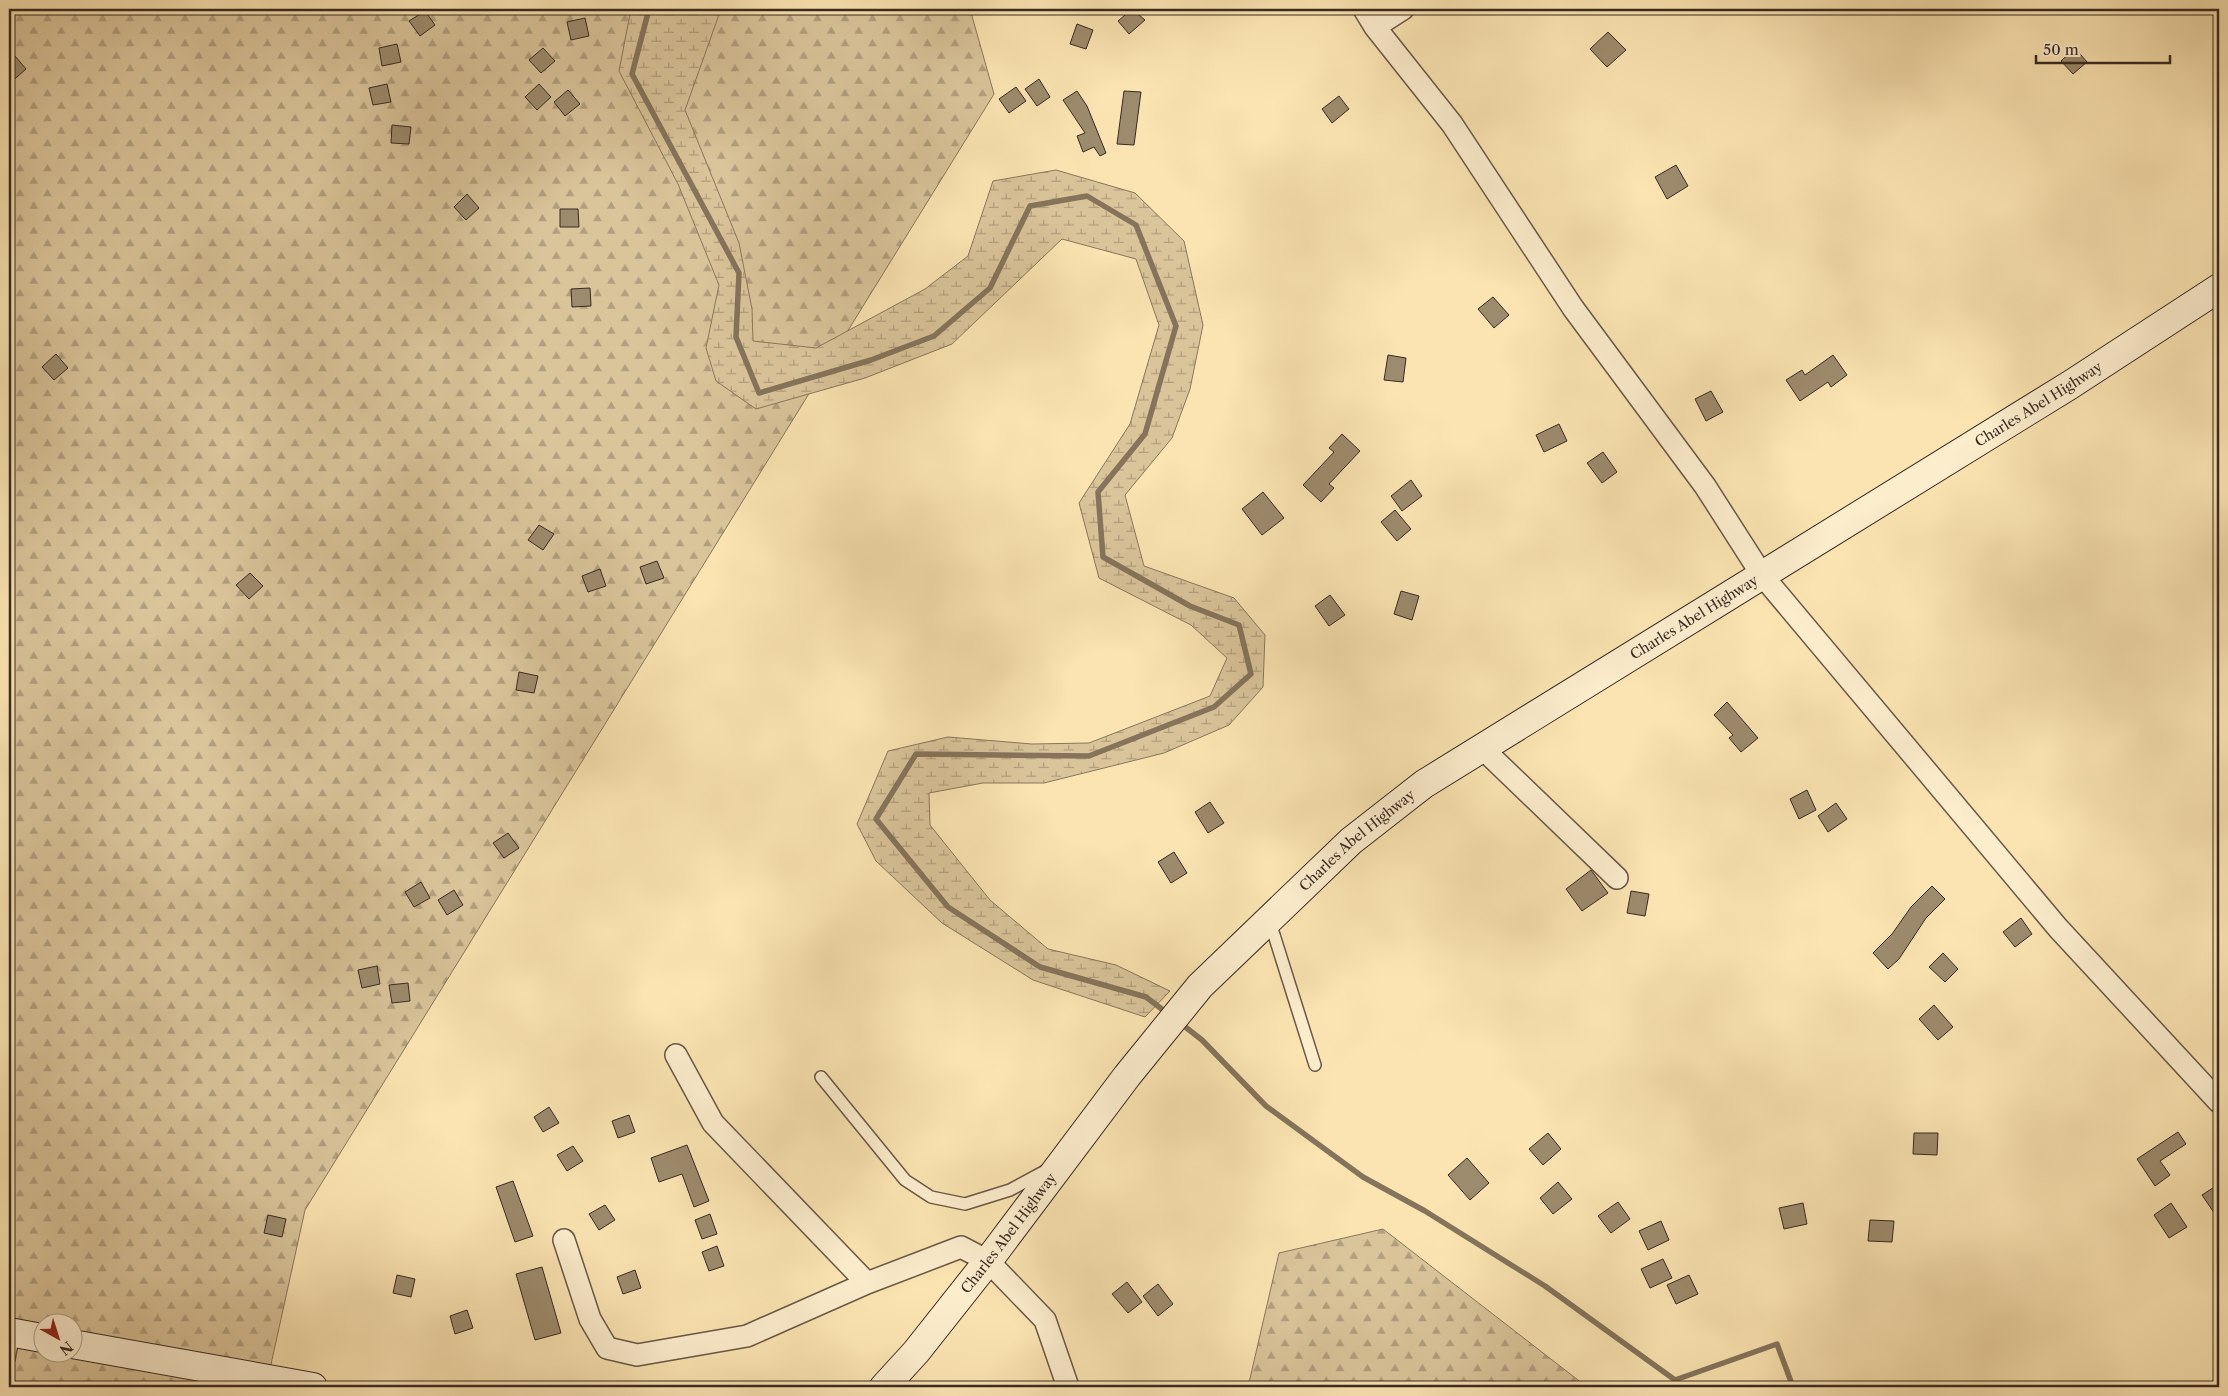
<svg xmlns="http://www.w3.org/2000/svg" width="2228" height="1396" font-family="'Libre Caslon Text',serif">
	<defs>
		<pattern id="forest-firs" width="22" height="20" patternUnits="userSpaceOnUse" patternTransform="scale(1.25)"><rect width="22" height="20" fill="#dac49a"/><path d="M5 1l3.5 6h-7zM16 11l3.5 6h-7z" fill="#b29f7d"/></pattern>
		<pattern id="wetland-marsh" width="20" height="14" patternUnits="userSpaceOnUse" patternTransform="scale(1.25)"><rect width="20" height="14" fill="#dac49a"/><path d="M1 5h8M5 5V1M11 12h8M15 12V8" fill="none" stroke="#b29f7d"/></pattern>
	</defs>
	<rect width="100%" height="100%" fill="#fbe4b2"/>
	<filter id="stains"><feTurbulence type="fractalNoise" baseFrequency=".004" numOctaves="4"/><feColorMatrix values="0 0 0 0 .2 0 0 0 0 .09 0 0 0 0 .02 0 0 0 .5 -.17"/></filter>
	<radialGradient id="worn" r=".72"><stop offset=".6" stop-color="#630" stop-opacity="0"/><stop offset="1" stop-color="#630" stop-opacity=".3"/></radialGradient>
	<path fill="url(#forest-firs)" stroke="#89775e" fill-rule="evenodd" d="M 9,9 L 970,9 L 994,94 L 305,1210 L 266,1387 L 9,1387 ZM 42,1324 L 72,1324 L 72,1354 L 42,1354 Z
		M 1383,1229 L 1587,1387 L 1248,1387 L 1279,1253 Z"/>
	<path fill="url(#wetland-marsh)" stroke="#89775e" d="M 631,9 L 721,9 L 685,110 L 739,243 L 752,309 L 753,341 L 816,348 L 925,289 L 968,256 L 993,181 L 1056,170 L 1135,193 L 1184,241 L 1203,325 L 1190,389 L 1172,438 L 1125,495 L 1144,566 L 1234,598 L 1265,635 L 1263,687 L 1229,725 L 1164,753 L 1044,783 L 983,783 L 929,793 L 930,825 L 990,900 L 1048,949 L 1116,965 L 1170,991 L 1145,1017 L 1033,980 L 942,923 L 876,861 L 857,824 L 888,751 L 948,737 L 1032,744 L 1089,743 L 1210,696 L 1227,658 L 1191,625 L 1099,578 L 1079,503 L 1130,424 L 1159,325 L 1136,259 L 1062,239 L 952,344 L 865,378 L 756,409 L 716,381 L 706,348 L 719,285 L 678,184 L 619,71 Z"/>
	<g fill="none" stroke-linecap="round" stroke-linejoin="round">
		<path stroke="#85745b" stroke-width="5.5" d="M 649,9 L 632,74 L 739,273 L 736,337 L 759,393 L 871,360 L 934,336 L 990,288 L 1030,206 L 1087,196 L 1136,225 L 1176,326 L 1145,434 L 1098,492 L 1103,557 L 1190,606 L 1239,625 L 1251,674 L 1214,707 L 1089,756 L 916,754 L 876,819 L 948,907 L 1040,967 L 1146,997 L 1167,1013
			M 1179,1022 L 1202,1040 L 1266,1106 L 1363,1177 L 1425,1211 L 1545,1286 L 1675,1380 L 1777,1344 L 1793,1387"/>
	</g>
	<path fill="#9d8b6d" stroke="#382a23" d="M 1132,9 L 1145,20 L 1129,34 L 1118,21 Z
		M 425,11 L 435,25 L 420,36 L 409,21 Z
		M 585,18 L 589,36 L 571,40 L 567,22 Z
		M 1077,24 L 1093,30 L 1086,49 L 1070,44 Z
		M 1608,32 L 1626,50 L 1607,67 L 1590,49 Z
		M 397,44 L 401,62 L 382,66 L 379,48 Z
		M 543,48 L 555,61 L 541,73 L 529,60 Z
		M 2075,48 L 2087,62 L 2073,74 L 2061,61 Z
		M 9,49 L 26,69 L 9,84 Z
		M 1039,79 L 1050,97 L 1037,106 L 1025,89 Z
		M 387,84 L 391,102 L 373,105 L 369,88 Z
		M 539,84 L 551,97 L 537,110 L 525,97 Z
		M 1016,87 L 1026,101 L 1009,113 L 999,99 Z
		M 568,90 L 580,104 L 565,116 L 554,102 Z
		M 1077,91 L 1087,106 L 1106,153 L 1100,156 L 1094,147 L 1083,152 L 1077,136 L 1085,133 L 1063,100 Z
		M 1124,91 L 1141,92 L 1134,145 L 1117,144 Z
		M 1339,96 L 1349,109 L 1332,123 L 1322,109 Z
		M 392,125 L 411,127 L 409,144 L 391,143 Z
		M 1676,165 L 1688,186 L 1667,199 L 1655,177 Z
		M 467,194 L 479,208 L 466,220 L 454,207 Z
		M 560,209 L 578,209 L 579,227 L 560,227 Z
		M 590,288 L 591,306 L 572,307 L 571,289 Z
		M 1493,297 L 1509,315 L 1494,328 L 1478,309 Z
		M 56,354 L 68,368 L 54,380 L 42,367 Z
		M 1388,355 L 1406,358 L 1403,382 L 1384,380 Z
		M 1833,355 L 1847,375 L 1831,387 L 1828,382 L 1800,401 L 1786,380 L 1802,370 L 1805,375 Z
		M 1711,391 L 1723,412 L 1706,421 L 1695,399 Z
		M 1559,424 L 1567,441 L 1544,452 L 1536,435 Z
		M 1342,434 L 1360,451 L 1329,484 L 1334,488 L 1321,502 L 1303,485 L 1334,452 L 1329,448 Z
		M 1603,452 L 1617,472 L 1602,483 L 1587,463 Z
		M 1411,480 L 1422,496 L 1402,511 L 1391,496 Z
		M 1263,492 L 1284,518 L 1262,535 L 1242,509 Z
		M 1395,510 L 1411,529 L 1397,541 L 1381,522 Z
		M 539,525 L 554,534 L 543,550 L 528,540 Z
		M 657,561 L 664,578 L 646,584 L 640,567 Z
		M 600,569 L 606,586 L 588,592 L 582,576 Z
		M 250,573 L 263,586 L 249,599 L 236,585 Z
		M 1401,591 L 1419,596 L 1412,620 L 1394,614 Z
		M 1330,595 L 1345,615 L 1329,626 L 1315,606 Z
		M 519,672 L 538,676 L 534,693 L 516,690 Z
		M 1727,702 L 1758,738 L 1741,752 L 1729,738 L 1733,735 L 1714,715 Z
		M 1807,790 L 1816,810 L 1799,819 L 1790,799 Z
		M 1210,802 L 1224,823 L 1208,833 L 1195,812 Z
		M 1836,803 L 1847,819 L 1828,832 L 1818,816 Z
		M 508,833 L 519,848 L 504,858 L 493,843 Z
		M 1174,852 L 1187,873 L 1171,883 L 1158,862 Z
		M 1591,870 L 1608,893 L 1582,911 L 1566,889 Z
		M 421,882 L 430,898 L 414,907 L 405,892 Z
		M 1932,886 L 1945,899 L 1926,918 L 1899,959 L 1888,969 L 1873,953 L 1892,934 L 1911,907 Z
		M 454,890 L 463,905 L 447,915 L 438,900 Z
		M 1631,891 L 1649,894 L 1645,916 L 1627,913 Z
		M 2021,918 L 2032,934 L 2015,947 L 2003,932 Z
		M 1943,953 L 1958,969 L 1945,982 L 1929,967 Z
		M 377,966 L 380,984 L 362,988 L 358,970 Z
		M 408,983 L 410,1001 L 392,1003 L 389,985 Z
		M 1934,1005 L 1953,1027 L 1938,1040 L 1919,1019 Z
		M 549,1107 L 559,1123 L 543,1132 L 534,1117 Z
		M 629,1115 L 635,1132 L 618,1138 L 612,1121 Z
		M 2178,1132 L 2186,1144 L 2160,1161 L 2170,1175 L 2155,1186 L 2137,1159 Z
		M 1548,1133 L 1561,1149 L 1543,1165 L 1529,1149 Z
		M 1914,1133 L 1938,1133 L 1937,1155 L 1913,1154 Z
		M 687,1145 L 709,1201 L 694,1207 L 682,1174 L 659,1182 L 651,1158 Z
		M 573,1146 L 583,1161 L 567,1171 L 557,1155 Z
		M 1467,1158 L 1489,1183 L 1470,1200 L 1448,1175 Z
		M 513,1181 L 533,1236 L 515,1242 L 496,1187 Z
		M 1558,1182 L 1572,1199 L 1553,1214 L 1540,1198 Z
		M 2219,1184 L 2219,1220 L 2202,1195 Z
		M 1618,1202 L 1630,1219 L 1611,1233 L 1598,1216 Z
		M 1803,1203 L 1807,1224 L 1784,1229 L 1779,1208 Z
		M 2171,1203 L 2187,1227 L 2169,1238 L 2154,1215 Z
		M 605,1205 L 615,1220 L 599,1230 L 589,1214 Z
		M 710,1214 L 717,1234 L 702,1239 L 695,1220 Z
		M 268,1215 L 286,1219 L 282,1237 L 264,1233 Z
		M 1870,1220 L 1894,1221 L 1892,1242 L 1868,1241 Z
		M 1661,1221 L 1669,1240 L 1648,1250 L 1639,1231 Z
		M 717,1246 L 724,1266 L 709,1271 L 702,1252 Z
		M 1663,1259 L 1672,1278 L 1650,1288 L 1641,1269 Z
		M 542,1267 L 561,1333 L 535,1340 L 516,1274 Z
		M 635,1270 L 641,1288 L 623,1294 L 617,1277 Z
		M 397,1275 L 415,1279 L 411,1297 L 393,1293 Z
		M 1689,1275 L 1698,1294 L 1676,1304 L 1667,1285 Z
		M 1127,1282 L 1142,1302 L 1128,1313 L 1112,1294 Z
		M 1158,1284 L 1173,1304 L 1158,1316 L 1143,1296 Z
		M 467,1310 L 473,1328 L 455,1334 L 450,1316 Z"/>
	<g fill="none" stroke-linecap="round" stroke-linejoin="round">
		<defs>
			<path id="service" d="M 1269,919 L 1315,1065
				M 821,1077 L 905,1180 L 931,1197 L 965,1204 L 1010,1190 L 1047,1170
				M 9,1359 L 14,1333"/>
			<path id="minor" d="M 1364,9 L 1375,27 L 1452,124 L 1573,308 L 1705,486 L 1762,575 L 2058,928 L 2219,1102
				M 1375,27 L 1403,9
				M 1482,748 L 1617,878
				M 676,1055 L 713,1123 L 867,1283 L 961,1247 L 988,1261 L 1045,1320 L 1068,1387
				M 564,1240 L 590,1319 L 607,1348 L 637,1355 L 747,1336 L 867,1283"/>
			<g id="secondary">
				<path d="M 9,1332 L 42,1338"/>
				<path d="M 72,1344 L 313,1387"/>
				<path id="s1" d="M 884,1387 L 916,1352 L 988,1261 L 1127,1076 L 1200,986 L 1351,841 L 1424,784 L 2070,385 L 2219,288"/>
			</g>
		</defs>
		<use href="#service" stroke="#695847" stroke-width="14"/>
		<use href="#minor" stroke="#695847" stroke-width="24"/>
		<use href="#secondary" stroke="#382a23" stroke-width="30"/>
		<use href="#service" stroke="#fcedcd" stroke-width="11"/>
		<use href="#minor" stroke="#fcedcd" stroke-width="21"/>
		<use href="#secondary" stroke="#fcedcd" stroke-width="28"/>
	</g>
	<g text-anchor="middle" dominant-baseline="central" stroke-width="4.5" stroke-linejoin="round" paint-order="stroke">
		<g font-size="14" fill="#382a23" stroke="#fcedcd">
			<text stroke="none"><textPath href="#s1" startOffset="1535">Charles Abel Highway</textPath></text>
			<text stroke="none"><textPath href="#s1" startOffset="1130">Charles Abel Highway</textPath></text>
			<text stroke="none"><textPath href="#s1" startOffset="725">Charles Abel Highway</textPath></text>
			<text stroke="none"><textPath href="#s1" startOffset="198">Charles Abel Highway</textPath></text>
		</g>
	</g>
	<rect width="2228" height="1396" fill="none" stroke="#fbe4b2" stroke-width="30"/>
	<rect x="10" y="10" width="2208" height="1376" fill="none" stroke="#382a23" stroke-width="2.5"/>
	<rect x="15" y="15" width="2198" height="1366" fill="none" stroke="#382a23"/>
	<g transform="translate(58 1338) rotate(141)"><circle r="24" fill="#fcedcd" stroke="#ae9f89"/>
	<path d="M0-4L9 19L0 12L-9 19Z" fill="#8f2418"/>
	<text y="-8" font-size="14" font-weight="bold" text-anchor="middle" fill="#382a23">N</text>
	</g>
	<path d="M2036 55v8h134v-8" fill="none" stroke="#382a23" stroke-width="2.5"/>
	<text x="2043" y="55" font-size="15" fill="#382a23" stroke="#fcedcd" stroke-width="4" paint-order="stroke">50 m</text>
	<rect width="100%" height="100%" filter="url(#stains)"/>
	<rect width="100%" height="100%" fill="url(#worn)"/>
</svg>
